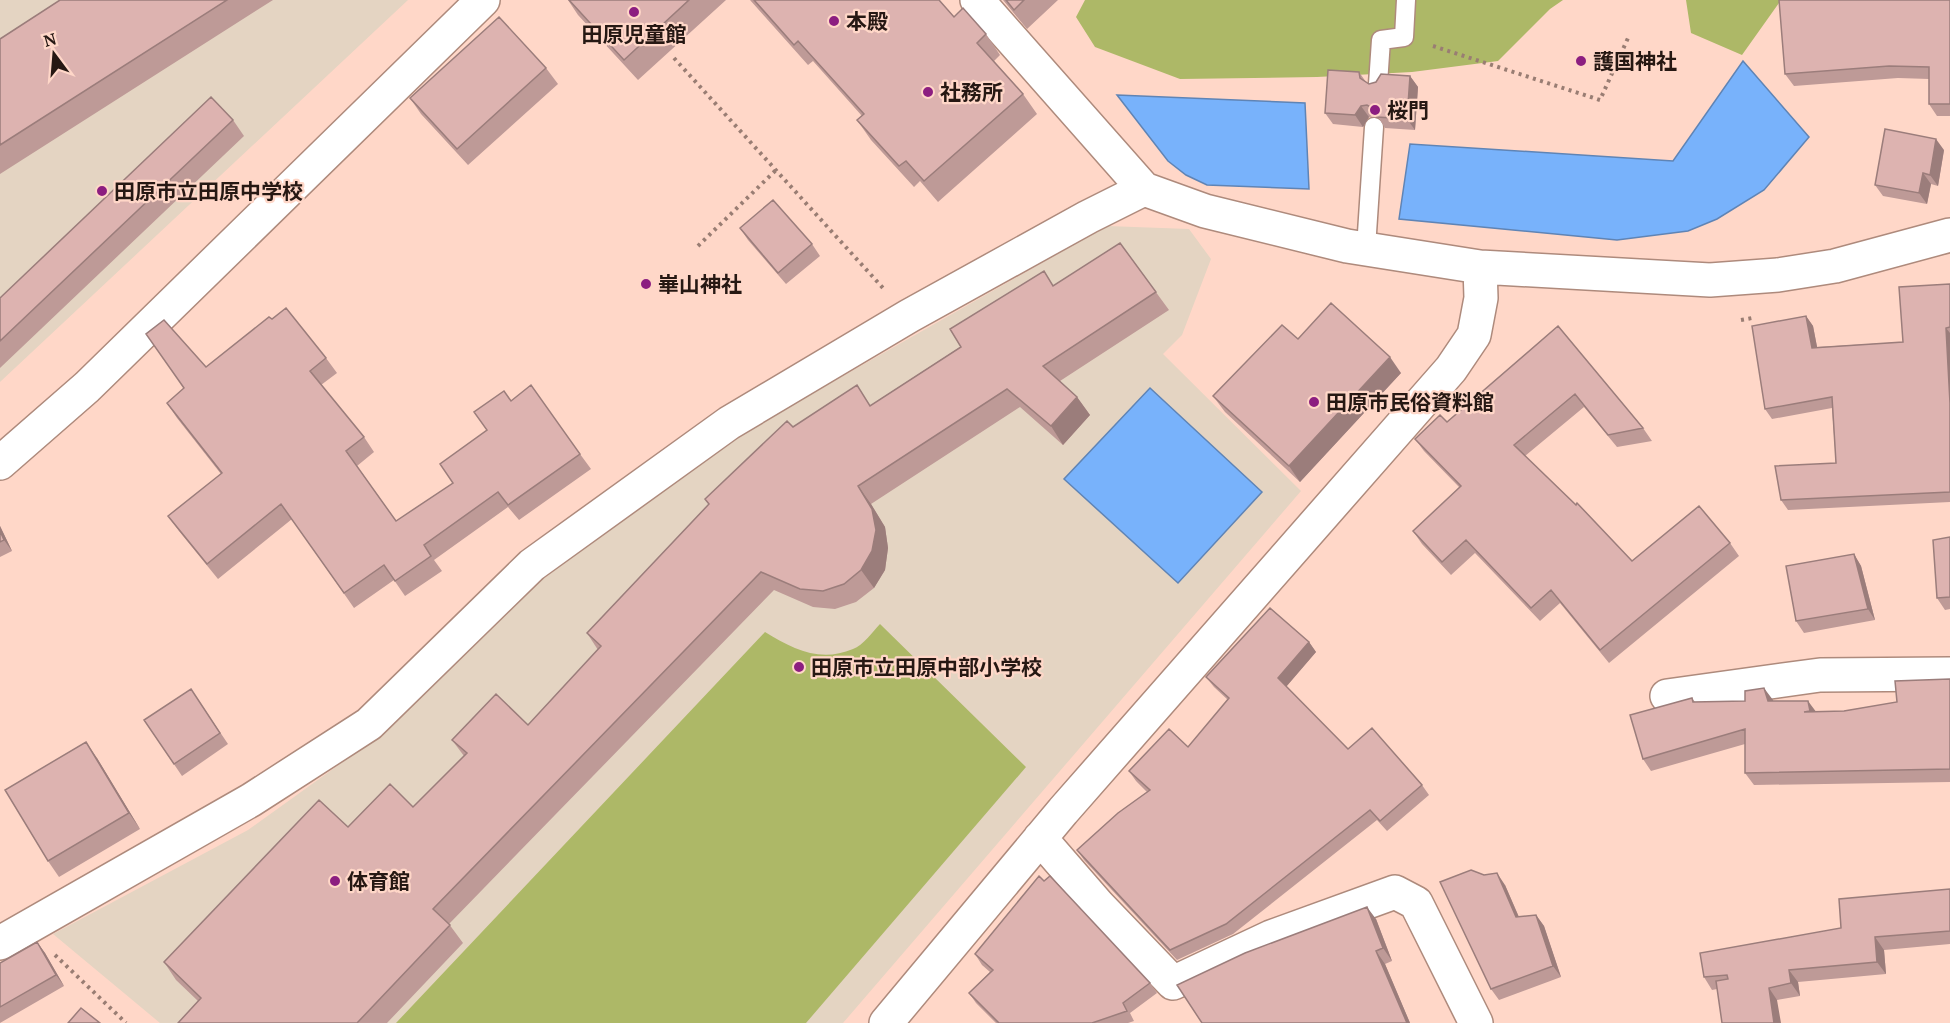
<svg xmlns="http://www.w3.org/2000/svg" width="1950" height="1023" font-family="'PT Serif','Noto Sans JP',serif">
	<rect width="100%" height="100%" fill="#ffd7c8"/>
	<path fill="#e4d4c2" d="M 0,0 L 408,0 L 0,382 Z
		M 1107,226 L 1189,229 L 1211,259 L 1182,335 L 1163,354 L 1301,491 L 843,1023 L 160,1023 L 53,934 L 248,830 L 365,746 L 533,587 L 671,480 L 753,427 Z"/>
	<path fill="#adb867" d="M 1085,0 L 1563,0 L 1550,9 L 1498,61 L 1412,72 L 1317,77 L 1180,79 L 1095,47 L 1076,17 Z
		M 1686,0 L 1781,0 L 1742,55 L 1691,33 Z
		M 880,624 L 1026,767 L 806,1023 L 396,1023 L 765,632 C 793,649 820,663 853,649 C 863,646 873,631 880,624 Z"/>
	<path fill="#78b2fb" stroke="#5f84b5" stroke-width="1.5" d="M 1743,61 L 1809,137 L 1764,190 L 1717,219 L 1688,231 L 1617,240 L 1399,219 L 1410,144 L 1673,161 Z
		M 1117,95 L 1305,103 L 1309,189 L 1207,185 L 1186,175 L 1168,161 Z
		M 1150,388 L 1262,492 L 1178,583 L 1064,479 Z"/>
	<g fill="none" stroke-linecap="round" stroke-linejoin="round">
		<defs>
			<path id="service" d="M 1378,84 L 1381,40 L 1404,37 L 1406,0
				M 1358,247 L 1366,248 L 1374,127"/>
			<path id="minor" d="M 977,0 L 1144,189 L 1205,211 L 1347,246 L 1480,267 L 1710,280 L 1778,275 L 1835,266 L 1950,235
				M 0,463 L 87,387 L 483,0
				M 1667,696 L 1820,675 L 1950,674
				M 1040,838 L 1099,906 L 1173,983 L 1271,937 L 1395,892 L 1416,903 L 1476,1023
				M 0,943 L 251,800 L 369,724 L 532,565 L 729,423 L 909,316 L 1088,217 L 1144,189
				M 886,1023 L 1063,811 L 1451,369 L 1474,335 L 1481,298 L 1480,267"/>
		</defs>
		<use href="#service" stroke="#ae8a7c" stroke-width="21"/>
		<use href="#minor" stroke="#ae8a7c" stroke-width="36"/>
		<path stroke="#997d73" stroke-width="4" stroke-dasharray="3 4.5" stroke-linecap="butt" d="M 1433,46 L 1600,100 L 1628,38
			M 674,58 L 883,288
			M 698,246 L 777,169
			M 1741,320 L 1752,318
			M 55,955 L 126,1023"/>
		<use href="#service" stroke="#fff" stroke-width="18"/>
		<use href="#minor" stroke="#fff" stroke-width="33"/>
	</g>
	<path fill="#be9a97" d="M 60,0 L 273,0 L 0,174 L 0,39 Z
		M 568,0 L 726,0 L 638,80 L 578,15 Z
		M 750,0 L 939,0 L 954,17 L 986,34 L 1000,55 L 994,61 L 1023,94 L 1037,114 L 938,202 L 920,181 L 914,187 L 871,140 L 857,120 L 862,116 L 813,61 L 808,65 Z
		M 1003,0 L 1058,0 L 1027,29 Z
		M 1950,0 L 1950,116 L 1937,116 L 1929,104 L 1929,79 L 1898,78 L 1794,86 L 1785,74 Z
		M 546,68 L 558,84 L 468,165 L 421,114 L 410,98 Z
		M 1359,72 L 1366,82 L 1369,84 L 1410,76 L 1418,87 L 1415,130 L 1385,128 L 1378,117 L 1375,116 L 1369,117 L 1363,127 L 1333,124 L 1325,113 Z
		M 233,120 L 244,136 L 0,368 L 0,298 Z
		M 1944,150 L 1938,186 L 1931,184 L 1927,204 L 1883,196 L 1875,185 Z
		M 740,228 L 812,244 L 820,256 L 786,284 L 748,240 Z
		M 1120,243 L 1169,310 L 1060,381 L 1077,397 L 1090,415 L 1063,445 L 1020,407 L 871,504 L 885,527 L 888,548 L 885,570 L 874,588 L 856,602 L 835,609 L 813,607 L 774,590 L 449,924 L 463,943 L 387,1023 L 178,1023 L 198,1001 L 176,980 L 164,962 L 348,827 L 413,807 L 464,756 L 452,740 L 528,725 L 598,650 L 587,633 L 709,504 L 705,499 L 793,427 L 871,405 Z
		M 1950,284 L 1950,502 L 1788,510 L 1781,500 L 1836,463 L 1832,408 L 1772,419 L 1765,409 L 1806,316 L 1813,326 L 1817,347 L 1903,342 Z
		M 272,319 L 326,358 L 337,373 L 321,385 L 364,437 L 374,452 L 357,466 L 396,521 L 453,483 L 487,430 L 511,401 L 580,454 L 591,469 L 519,520 L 508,507 L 434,560 L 442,571 L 405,596 L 394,580 L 354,608 L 292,519 L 218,579 L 179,531 L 168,516 L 221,474 L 177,418 L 167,403 L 184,388 L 206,367 Z
		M 1558,326 L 1643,428 L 1652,441 L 1617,447 L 1584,407 L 1525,456 L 1632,561 L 1730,543 L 1739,556 L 1609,663 L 1560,603 L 1540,621 L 1475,553 L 1451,575 L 1422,544 L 1413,531 L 1460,488 L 1424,451 L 1415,439 L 1447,422 Z
		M 1298,339 L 1401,373 L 1300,482 L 1225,412 L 1213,396 Z
		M 0,526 L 12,551 L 0,557 Z
		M 1950,537 L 1950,609 L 1945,610 L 1937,598 Z
		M 1854,554 L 1861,566 L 1875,620 L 1804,633 L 1796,621 Z
		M 1309,642 L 1316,652 L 1286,687 L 1348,749 L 1422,785 L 1429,795 L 1387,831 L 1377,820 L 1233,934 L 1177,960 L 1084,860 L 1077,850 L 1147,792 L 1136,781 L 1129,771 L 1188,747 L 1228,700 L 1214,687 L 1206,677 Z
		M 1950,679 L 1950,782 L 1754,785 L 1745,773 L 1745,744 L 1651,771 L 1643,759 L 1692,698 L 1695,702 L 1773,701 L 1816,712 L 1844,711 L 1897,702 Z
		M 191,689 L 228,744 L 182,776 L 144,720 Z
		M 97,758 L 140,829 L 59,877 L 48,861 Z
		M 1505,885 L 1519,917 L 1536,915 L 1544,926 L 1561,977 L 1499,1000 L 1491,989 Z
		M 1950,889 L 1950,944 L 1884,950 L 1886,974 L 1798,982 L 1800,996 L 1777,1000 L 1717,989 L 1712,990 L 1704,977 Z
		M 1376,919 L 1392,961 L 1385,964 L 1410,1023 L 1202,1023 Z
		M 37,942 L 45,953 L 64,986 L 0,1023 L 0,963 Z
		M 975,954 L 1150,983 L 1157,993 L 1130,1013 L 1134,1021 L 1128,1023 L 996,1023 L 976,1003 L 969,993 L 990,972 L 982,965 Z"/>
	<path fill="#9b7d7b" d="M 1410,76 L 1418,87 L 1415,130 L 1407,119 Z
		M 1361,106 L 1369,117 L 1363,127 L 1355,115 Z
		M 1936,139 L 1944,150 L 1938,186 L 1930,175 Z
		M 1923,173 L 1931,184 L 1927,204 L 1919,193 Z
		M 1806,316 L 1813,326 L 1819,357 L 1812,348 Z
		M 1946,328 L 1950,333 L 1950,403 Z
		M 1390,357 L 1401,373 L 1300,482 L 1289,466 Z
		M 1077,397 L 1090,415 L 1063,445 L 1051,426 Z
		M 858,486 L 871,504 L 885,527 L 888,548 L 885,570 L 874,588 L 861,570 Z
		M 0,526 L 12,551 L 4,540 L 0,531 Z
		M 1854,554 L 1861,566 L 1875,620 L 1868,609 Z
		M 1309,642 L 1316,652 L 1285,688 L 1278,678 Z
		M 1764,688 L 1773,700 L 1777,714 L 1768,701 Z
		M 1808,701 L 1817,713 L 1818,723 L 1810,711 Z
		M 86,742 L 97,758 L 140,829 L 129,813 Z
		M 1497,873 L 1505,885 L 1524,929 L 1516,917 Z
		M 1367,907 L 1376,919 L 1392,961 L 1383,948 Z
		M 1536,915 L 1544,926 L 1561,977 L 1553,966 Z
		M 1875,937 L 1884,950 L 1886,974 L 1877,962 Z
		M 37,942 L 45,953 L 64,986 L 56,975 Z
		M 1376,951 L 1385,964 L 1410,1023 L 1407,1023 Z
		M 1789,970 L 1798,982 L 1800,996 L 1791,983 Z
		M 1769,988 L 1777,1000 L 1781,1023 L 1774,1023 Z"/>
	<path fill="#ddb3b0" stroke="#9b7d7b" stroke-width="1.5" d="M 60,0 L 227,0 L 0,145 L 0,39 Z
		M 569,0 L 689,0 L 624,60 Z
		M 754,0 L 939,0 L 954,17 L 963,8 L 986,34 L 977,43 L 1023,94 L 924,181 L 906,161 L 899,166 L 857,120 L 864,114 L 798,41 L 794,45 Z
		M 1006,0 L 1024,0 L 1014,10 Z
		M 1779,0 L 1950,0 L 1950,104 L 1929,104 L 1929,67 L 1889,66 L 1785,74 Z
		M 499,17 L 546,68 L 457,149 L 410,98 Z
		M 1328,70 L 1359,72 L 1360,78 L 1369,84 L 1376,82 L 1381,74 L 1410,76 L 1407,119 L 1377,117 L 1376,110 L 1367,105 L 1361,106 L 1355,115 L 1325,113 Z
		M 211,97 L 233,120 L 0,341 L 0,298 Z
		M 1885,129 L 1936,139 L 1930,175 L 1923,173 L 1919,193 L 1875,185 Z
		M 773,200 L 812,244 L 778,273 L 740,228 Z
		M 1120,243 L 1156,292 L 1043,366 L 1077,397 L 1051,426 L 1007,389 L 858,486 L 872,509 L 876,530 L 872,551 L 861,570 L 844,584 L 823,591 L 800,589 L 761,572 L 433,909 L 450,925 L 357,1023 L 178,1023 L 201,998 L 164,962 L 319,800 L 348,827 L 390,784 L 413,807 L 467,753 L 452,740 L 496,694 L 528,725 L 601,646 L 587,633 L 709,504 L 705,499 L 787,421 L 793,427 L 857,385 L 870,406 L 961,347 L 950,329 L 1044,271 L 1053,286 Z
		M 1950,284 L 1950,327 L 1946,328 L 1950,403 L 1950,492 L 1781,500 L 1775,466 L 1836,463 L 1832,397 L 1765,409 L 1752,326 L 1806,316 L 1812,348 L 1903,342 L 1899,287 Z
		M 1331,303 L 1390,357 L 1289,466 L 1213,396 L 1282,325 L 1298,339 Z
		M 286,308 L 326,358 L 310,371 L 364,437 L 346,451 L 396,521 L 453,483 L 440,464 L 487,430 L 474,412 L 504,391 L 511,401 L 531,385 L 580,454 L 508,505 L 498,492 L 424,545 L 431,556 L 395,581 L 384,565 L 344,593 L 281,504 L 207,564 L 168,516 L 222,473 L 167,403 L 184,388 L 146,334 L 164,320 L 206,367 L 269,317 L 272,319 Z
		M 1558,326 L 1643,428 L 1608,435 L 1575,394 L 1514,445 L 1576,505 L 1577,503 L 1632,561 L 1699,506 L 1730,543 L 1600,650 L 1551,590 L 1531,608 L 1466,540 L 1442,562 L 1413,531 L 1461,486 L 1415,439 L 1440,415 L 1447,422 Z
		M 0,531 L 4,540 L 0,542 Z
		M 1950,537 L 1950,597 L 1937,598 L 1933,540 Z
		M 1854,554 L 1868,609 L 1796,621 L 1786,566 Z
		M 1270,608 L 1309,642 L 1278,678 L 1348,749 L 1372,728 L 1422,785 L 1380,821 L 1370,810 L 1226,924 L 1170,950 L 1077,850 L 1118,813 L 1150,790 L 1129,771 L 1169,729 L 1188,747 L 1229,698 L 1206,677 Z
		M 1950,679 L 1950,769 L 1745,773 L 1745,729 L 1643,759 L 1630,715 L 1692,698 L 1693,702 L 1745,701 L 1745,691 L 1764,688 L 1768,701 L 1808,701 L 1810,711 L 1804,712 L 1844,711 L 1897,702 L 1895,681 Z
		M 191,689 L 220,733 L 174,764 L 144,720 Z
		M 86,742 L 129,813 L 48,861 L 5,790 Z
		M 1471,870 L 1484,875 L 1497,873 L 1516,917 L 1536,915 L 1553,966 L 1491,989 L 1440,882 Z
		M 1039,876 L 1044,881 L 1050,876 L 1150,983 L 1123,1003 L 1127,1011 L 1092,1023 L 999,1023 L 969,993 L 993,970 L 975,954 Z
		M 1950,889 L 1950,931 L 1875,937 L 1877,962 L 1789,970 L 1791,983 L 1769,988 L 1774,1023 L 1722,1023 L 1716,981 L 1728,979 L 1727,975 L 1704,977 L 1700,953 L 1841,928 L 1839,899 Z
		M 1367,907 L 1383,948 L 1376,951 L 1407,1023 L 1202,1023 L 1177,985 L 1245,953 Z
		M 37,942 L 56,975 L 0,1007 L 0,963 Z
		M 81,1008 L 100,1023 L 68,1023 Z"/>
	<g fill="#8c1e80" stroke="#ffd7c8" stroke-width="2">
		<circle cx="634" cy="12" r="6"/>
		<circle cx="834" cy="21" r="6"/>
		<circle cx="1581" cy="61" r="6"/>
		<circle cx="928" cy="92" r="6"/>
		<circle cx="1375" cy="110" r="6"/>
		<circle cx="102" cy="191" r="6"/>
		<circle cx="646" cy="284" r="6"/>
		<circle cx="1314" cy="402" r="6"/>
		<circle cx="799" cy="667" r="6"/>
		<circle cx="335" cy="881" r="6"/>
	</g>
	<g text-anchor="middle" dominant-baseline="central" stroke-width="4.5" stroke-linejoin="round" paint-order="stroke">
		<g font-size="21" font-weight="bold" fill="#261813" stroke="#ffd7c8" text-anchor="start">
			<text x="846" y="21">本殿</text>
			<text x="634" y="34" text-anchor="middle">田原児童館</text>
			<text x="1593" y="61">護国神社</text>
			<text x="940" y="92">社務所</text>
			<text x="1387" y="110">桜門</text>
			<text x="114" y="191">田原市立田原中学校</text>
			<text x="658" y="284">崋山神社</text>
			<text x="1326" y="402">田原市民俗資料館</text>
			<text x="811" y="667">田原市立田原中部小学校</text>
			<text x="347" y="881">体育館</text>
		</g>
	</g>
	<g transform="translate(54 54) rotate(344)" stroke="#ffd7c8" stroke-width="4.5" paint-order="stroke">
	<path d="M0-4.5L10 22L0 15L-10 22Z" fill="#261813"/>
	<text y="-9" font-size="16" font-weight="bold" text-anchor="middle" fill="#261813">N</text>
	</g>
</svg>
